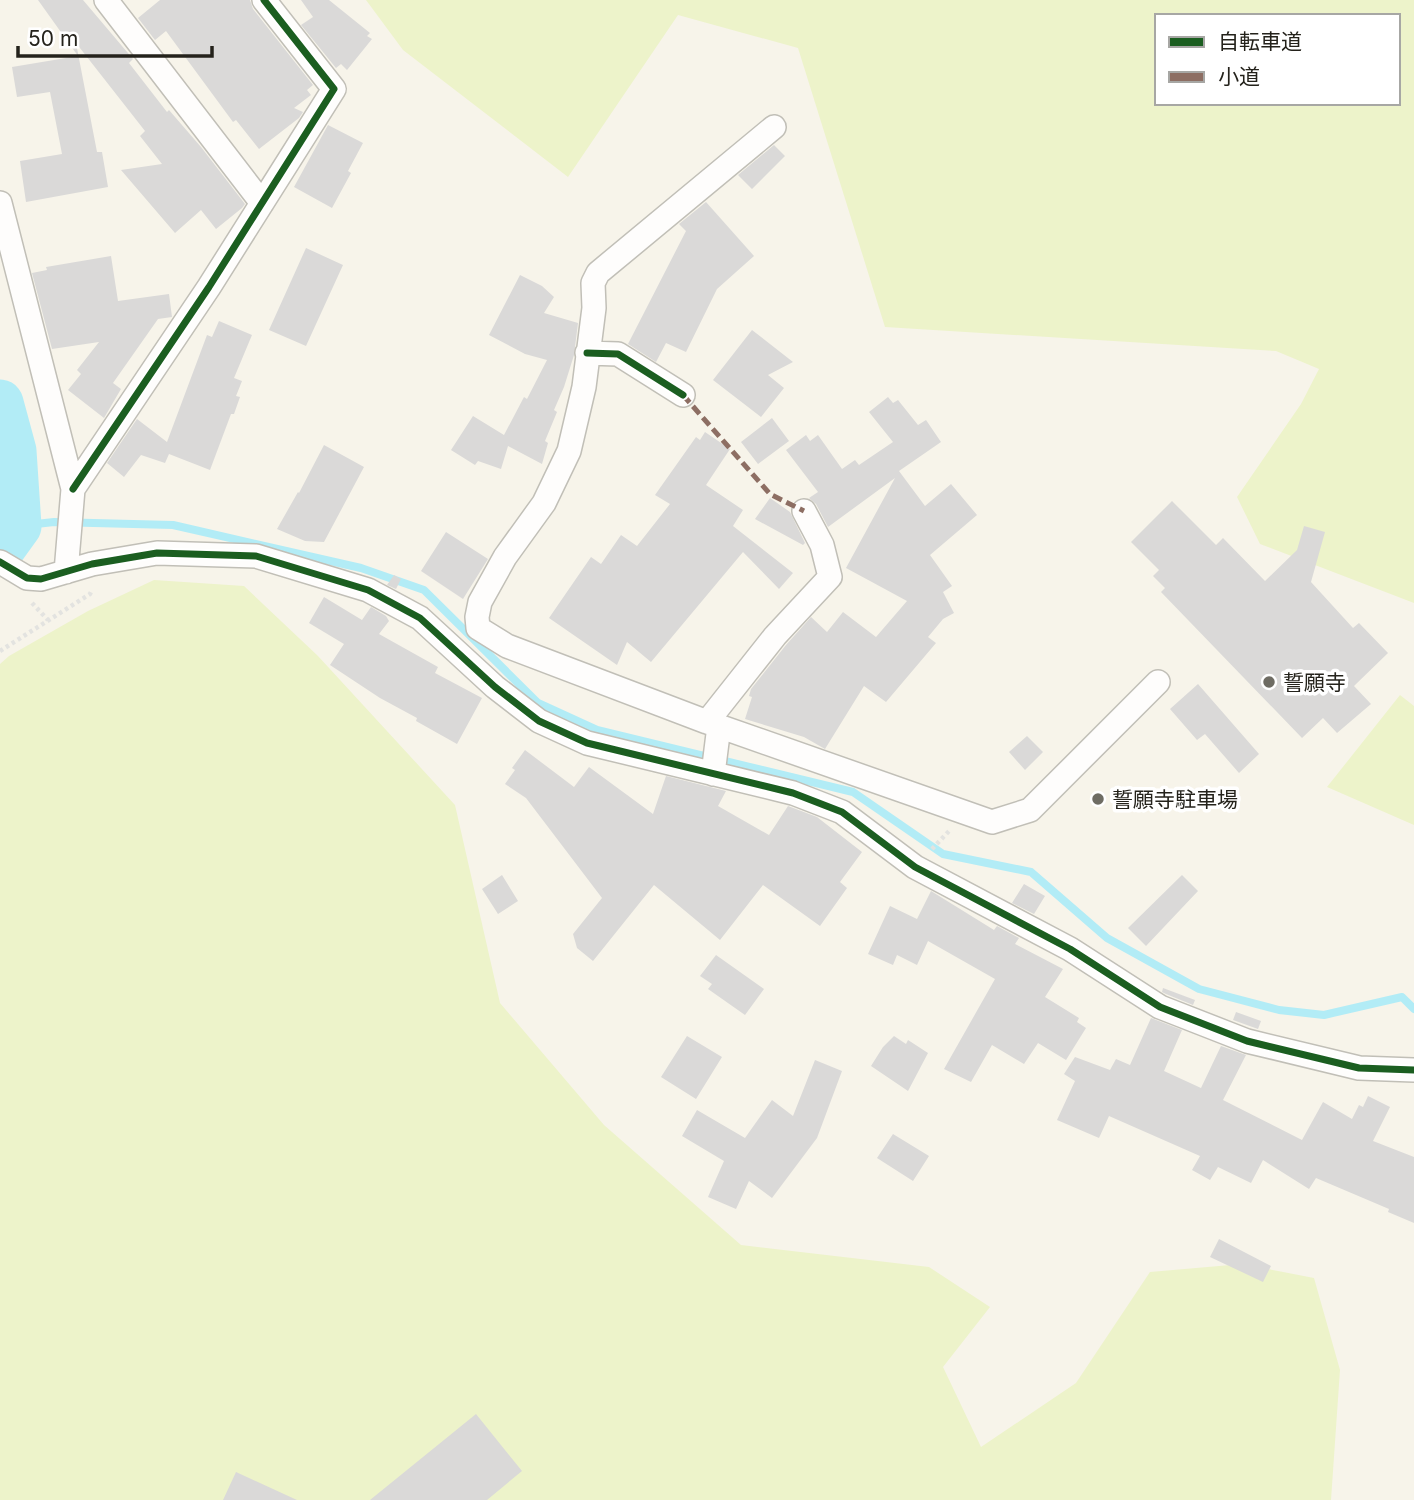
<svg xmlns="http://www.w3.org/2000/svg" width="1414" height="1500" font-family="Inter,'Noto Sans JP',sans-serif">
	<rect width="100%" height="100%" fill="#f7f4ea"/>
	<path fill="#edf3ca" fill-rule="evenodd" d="M 366,0 L 1414,0 L 1414,603 L 1260,544 L 1237,497 L 1301,404 L 1319,369 L 1276,351 L 885,327 L 798,48 L 678,15 L 568,177 L 403,50 ZM 1157,16 L 1398,16 L 1398,103 L 1157,103 Z
		M 154,580 L 244,586 L 318,656 L 455,805 L 500,1003 L 604,1125 L 741,1245 L 929,1267 L 990,1307 L 943,1367 L 981,1447 L 1076,1383 L 1150,1272 L 1242,1264 L 1314,1278 L 1340,1370 L 1331,1500 L 0,1500 L 0,664 L 9,656 L 88,611 Z
		M 1400,695 L 1414,706 L 1414,825 L 1327,787 Z"/>
	<g fill="none" stroke-linecap="round" stroke-linejoin="round">
		<path stroke="#b2ecf6" stroke-width="8" d="M 18,526 L 54,522 L 173,525 L 361,568 L 424,590 L 538,703 L 597,730 L 853,792 L 943,854 L 1031,872 L 1107,938 L 1199,989 L 1279,1010 L 1324,1015 L 1402,997 L 1414,1009"/>
		<path stroke="#b2ecf6" stroke-width="47" d="M 0,403 L 13,451 L 18,526 L 0,551"/>
	</g>
	<path fill="#dad9d8" d="M 38,0 L 83,0 L 133,59 L 129,63 L 167,112 L 169,110 L 201,147 L 245,204 L 242,208 L 216,229 L 201,210 L 175,233 L 121,170 L 162,164 L 140,136 L 145,131 L 76,43 L 97,152 L 102,152 L 108,187 L 26,202 L 20,161 L 62,154 L 50,92 L 17,97 L 12,67 L 78,56 Z
		M 160,0 L 250,0 L 253,9 L 313,85 L 307,90 L 311,95 L 294,108 L 303,112 L 299,118 L 259,149 L 236,120 L 233,122 L 166,31 L 155,40 L 138,18 Z
		M 301,0 L 329,0 L 370,33 L 367,36 L 372,39 L 347,70 L 341,64 L 336,68 L 301,25 L 313,17 Z
		M 328,125 L 363,143 L 348,171 L 351,173 L 332,208 L 294,187 Z
		M 774,145 L 785,156 L 752,189 L 738,175 Z
		M 706,202 L 754,256 L 717,289 L 686,352 L 666,343 L 656,362 L 628,344 L 686,231 L 679,224 Z
		M 306,248 L 343,265 L 306,346 L 269,330 Z
		M 111,256 L 118,301 L 169,294 L 172,317 L 158,319 L 113,383 L 121,389 L 104,418 L 68,390 L 81,374 L 77,370 L 99,342 L 52,349 L 32,273 L 47,270 L 46,267 Z
		M 520,275 L 542,286 L 554,297 L 544,313 L 578,323 L 574,355 L 564,387 L 554,410 L 557,412 L 545,441 L 548,443 L 542,464 L 508,446 L 501,469 L 478,461 L 475,465 L 451,450 L 473,416 L 504,435 L 524,397 L 527,399 L 547,360 L 525,354 L 489,335 Z
		M 219,321 L 252,335 L 234,378 L 242,381 L 236,396 L 240,397 L 234,414 L 231,414 L 210,470 L 169,454 L 165,463 L 141,455 L 124,477 L 107,463 L 137,419 L 167,442 L 207,335 L 212,337 Z
		M 752,330 L 793,362 L 768,375 L 784,388 L 761,417 L 713,380 Z
		M 888,397 L 893,403 L 898,400 L 918,425 L 926,420 L 941,442 L 899,471 L 925,506 L 951,484 L 977,515 L 930,555 L 952,586 L 943,592 L 954,613 L 943,619 L 928,637 L 936,643 L 886,702 L 864,686 L 825,749 L 804,737 L 745,719 L 752,697 L 749,696 L 751,689 L 786,645 L 811,617 L 827,632 L 843,612 L 876,637 L 907,601 L 846,568 L 895,478 L 828,527 L 816,504 L 809,498 L 818,492 L 786,450 L 806,435 L 810,441 L 818,435 L 842,469 L 855,460 L 859,465 L 893,442 L 869,412 Z
		M 772,418 L 789,441 L 758,464 L 741,442 Z
		M 705,432 L 730,449 L 706,485 L 743,510 L 733,526 L 793,573 L 779,589 L 743,552 L 651,662 L 627,642 L 617,665 L 549,618 L 591,557 L 601,564 L 621,535 L 637,546 L 670,504 L 655,495 L 696,437 L 700,440 Z
		M 324,445 L 364,467 L 324,542 L 305,541 L 277,529 L 298,492 L 299,493 Z
		M 770,498 L 790,512 L 805,543 L 803,545 L 755,519 Z
		M 1172,501 L 1216,545 L 1223,538 L 1265,581 L 1297,550 L 1304,526 L 1325,532 L 1311,582 L 1353,628 L 1359,623 L 1388,653 L 1354,686 L 1371,704 L 1337,733 L 1323,718 L 1302,738 L 1161,592 L 1165,588 L 1153,576 L 1159,570 L 1131,542 Z
		M 446,532 L 488,559 L 463,599 L 421,571 Z
		M 394,575 L 401,579 L 396,589 L 387,585 Z
		M 324,597 L 362,620 L 371,607 L 386,616 L 389,621 L 379,634 L 438,667 L 435,673 L 482,698 L 457,744 L 416,721 L 417,718 L 380,698 L 330,665 L 344,644 L 309,623 Z
		M 1198,684 L 1259,754 L 1239,773 L 1205,734 L 1197,740 L 1170,709 Z
		M 1027,736 L 1043,752 L 1025,770 L 1009,752 Z
		M 525,750 L 574,787 L 589,767 L 653,814 L 666,776 L 726,791 L 718,806 L 769,835 L 788,806 L 817,817 L 862,852 L 840,882 L 847,888 L 820,926 L 763,885 L 720,940 L 654,885 L 593,961 L 577,948 L 573,934 L 602,898 L 526,798 L 505,784 L 515,770 L 512,768 Z
		M 502,875 L 518,901 L 498,914 L 482,889 Z
		M 1182,875 L 1198,891 L 1146,946 L 1128,928 Z
		M 1024,884 L 1045,896 L 1034,914 L 1012,903 Z
		M 931,891 L 994,930 L 997,926 L 1019,938 L 1015,944 L 1063,969 L 1045,997 L 1079,1018 L 1077,1022 L 1086,1028 L 1066,1060 L 1038,1043 L 1024,1064 L 992,1045 L 971,1082 L 944,1069 L 995,979 L 928,941 L 917,965 L 897,955 L 893,965 L 868,954 L 890,906 L 917,919 Z
		M 716,955 L 764,989 L 745,1015 L 708,989 L 712,984 L 700,976 Z
		M 1163,988 L 1195,1000 L 1193,1005 L 1166,994 L 1162,992 Z
		M 1236,1012 L 1261,1021 L 1258,1029 L 1233,1020 Z
		M 1151,1018 L 1182,1030 L 1164,1071 L 1201,1088 L 1221,1046 L 1246,1055 L 1223,1100 L 1302,1140 L 1323,1102 L 1352,1119 L 1359,1105 L 1363,1107 L 1368,1096 L 1390,1107 L 1373,1141 L 1414,1157 L 1414,1223 L 1388,1212 L 1389,1209 L 1316,1178 L 1309,1189 L 1263,1160 L 1251,1183 L 1218,1167 L 1210,1180 L 1192,1170 L 1200,1156 L 1109,1116 L 1099,1138 L 1057,1120 L 1075,1081 L 1064,1074 L 1075,1057 L 1110,1070 L 1116,1059 L 1130,1065 Z
		M 687,1036 L 722,1057 L 696,1099 L 661,1077 Z
		M 894,1036 L 906,1044 L 908,1040 L 928,1053 L 908,1091 L 871,1066 L 883,1047 Z
		M 815,1060 L 842,1071 L 817,1138 L 772,1198 L 749,1181 L 736,1209 L 708,1197 L 724,1161 L 682,1136 L 697,1110 L 745,1138 L 772,1100 L 793,1116 Z
		M 893,1134 L 929,1156 L 913,1181 L 877,1158 Z
		M 1219,1239 L 1271,1266 L 1263,1282 L 1210,1257 Z
		M 476,1414 L 522,1471 L 487,1500 L 370,1500 Z
		M 236,1472 L 297,1500 L 223,1500 Z"/>
	<g fill="none" stroke-linecap="round" stroke-linejoin="round">
		<defs>
			<path id="minor" d="M 106,0 L 262,203
				M 774,127 L 598,273 L 593,283 L 594,308 L 584,387 L 569,451 L 544,503 L 505,557 L 480,602 L 477,617 L 478,628 L 507,646 L 707,722 L 992,822 L 1030,810 L 1158,682
				M 0,203 L 73,489 L 66,572
				M 587,353 L 618,354 L 683,395
				M 73,489 L 209,287 L 334,89 L 264,0
				M 0,562 L 27,578 L 41,579 L 92,564 L 157,553 L 256,556 L 368,590 L 420,618 L 495,687 L 539,721 L 587,743 L 793,793 L 842,812 L 915,867 L 1070,949 L 1160,1007 L 1247,1041 L 1359,1068 L 1414,1070
				M 707,722 L 775,636 L 830,577 L 822,545 L 804,511
				M 713,774 L 719,726"/>
		</defs>
		<use href="#minor" stroke="#c1bfb7" stroke-width="26"/>
		<path stroke="#e3e3e0" stroke-width="4.5" stroke-dasharray="3.5 3.5" stroke-linecap="butt" d="M 32,603 L 48,620
			M 0,651 L 90,594 L 92,590
			M 932,849 L 950,830"/>
		<use href="#minor" stroke="#fefdfc" stroke-width="23"/>
		<path stroke="#8d6e63" stroke-width="5" stroke-dasharray="10 5" stroke-linecap="butt" d="M 683,395 L 770,494 L 804,511"/>
		<defs>
			<path id="cycleway" d="M 587,353 L 618,354 L 683,395
				M 73,489 L 209,287 L 334,89 L 264,0
				M 0,562 L 27,578 L 41,579 L 92,564 L 157,553 L 256,556 L 368,590 L 420,618 L 495,687 L 539,721 L 587,743 L 793,793 L 842,812 L 915,867 L 1070,949 L 1160,1007 L 1247,1041 L 1359,1068 L 1414,1070"/>
		</defs>
		<use href="#cycleway" stroke="#fff" stroke-width="11"/>
		<use href="#cycleway" stroke="#1b5e20" stroke-width="7"/>
	</g>
	<g fill="#6e6c63" stroke="#fff" stroke-width="2.5">
		<circle cx="1269" cy="682" r="7"/>
		<circle cx="1098" cy="799" r="7"/>
	</g>
	<g text-anchor="middle" dominant-baseline="central" stroke-width="7" stroke-linejoin="round" paint-order="stroke">
		<g font-size="21" fill="#24221b" stroke="#fff" text-anchor="start">
			<text x="1283" y="682">誓願寺</text>
			<text x="1112" y="799">誓願寺駐車場</text>
		</g>
	</g>
	<rect x="1155" y="14" width="245" height="91" fill="#ffffff" stroke="#a7a7a4" stroke-width="2"/>
	<rect x="1169" y="37" width="35" height="10" fill="#1b5e20" stroke="#a7a7a4" stroke-width="2"/>
	<text x="1218" y="49" font-size="21" fill="#24221b">自転車道</text>
	<rect x="1169" y="72" width="35" height="10" fill="#8d6e63" stroke="#a7a7a4" stroke-width="2"/>
	<text x="1218" y="84" font-size="21" fill="#24221b">小道</text>
	<path d="M18 46v10h194v-10" fill="none" stroke="#24221b" stroke-width="3.5"/>
	<text x="28" y="46" font-size="21" fill="#24221b" stroke="#ffffff" stroke-width="5" paint-order="stroke">50 m</text>
</svg>
